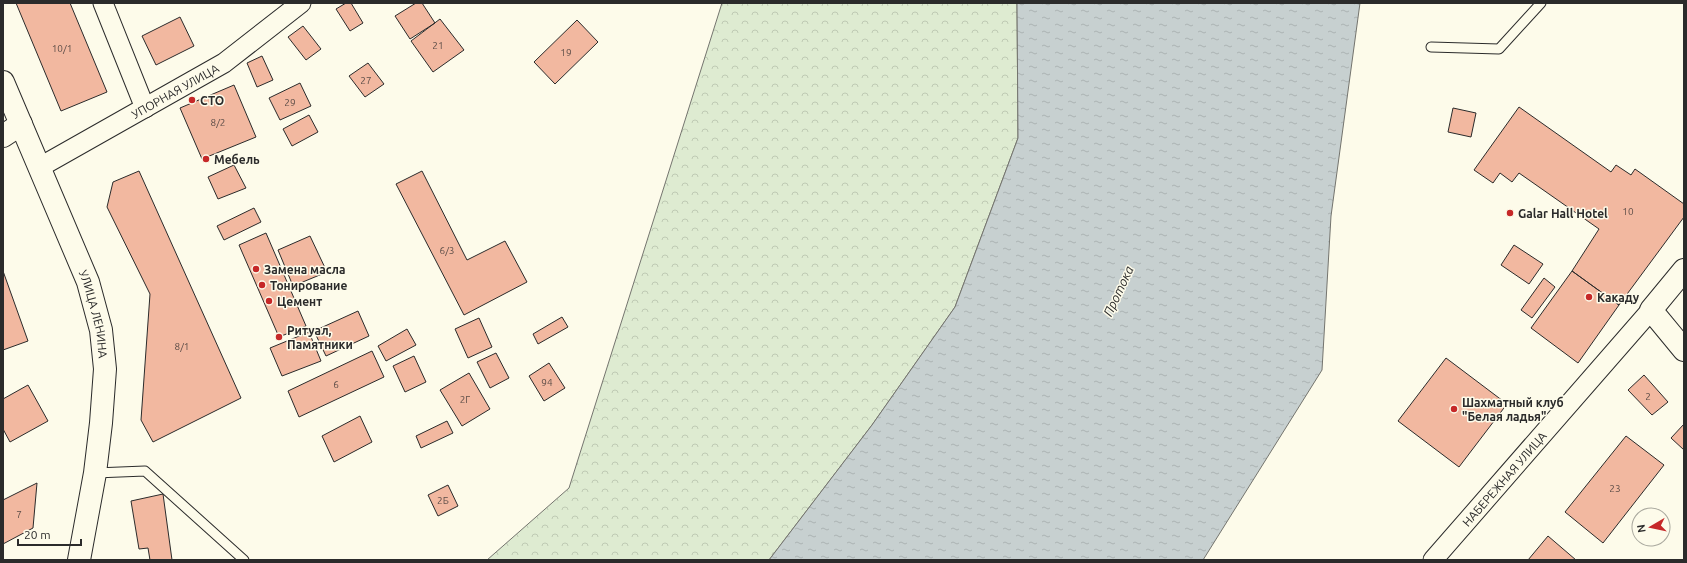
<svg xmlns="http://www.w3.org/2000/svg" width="1687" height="563" font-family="Ubuntu,sans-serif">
	<defs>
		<pattern id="forest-crowns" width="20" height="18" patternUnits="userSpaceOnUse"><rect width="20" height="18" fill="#deebd1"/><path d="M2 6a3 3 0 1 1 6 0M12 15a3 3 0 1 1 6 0" fill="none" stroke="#bfcab4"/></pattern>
		<pattern id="water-ripples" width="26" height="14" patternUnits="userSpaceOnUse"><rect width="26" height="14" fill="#c7d0d0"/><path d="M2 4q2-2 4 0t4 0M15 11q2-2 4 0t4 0" fill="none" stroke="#abb3b3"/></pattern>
	</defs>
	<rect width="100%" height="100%" fill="#fdfbea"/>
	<path fill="url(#forest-crowns)" stroke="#74746e" d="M 722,3 L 1017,3 L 1018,138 L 955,307 L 872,425 L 769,560 L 487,560 L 569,488 Z"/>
	<path fill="url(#water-ripples)" stroke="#74746e" d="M 1017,3 L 1360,3 L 1331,216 L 1322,370 L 1203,560 L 769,560 L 872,425 L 955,307 L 1018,138 Z"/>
	<path fill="#f2b8a0" stroke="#2b2b2b" d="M 16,3 L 70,3 L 107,92 L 61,111 Z
		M 346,3 L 351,3 L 363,23 L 350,31 L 336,9 Z
		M 416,3 L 422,3 L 435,23 L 410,39 L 395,16 Z
		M 180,17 L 194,46 L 156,65 L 142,36 Z
		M 440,19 L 464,50 L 433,72 L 411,41 Z
		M 577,20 L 598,42 L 555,84 L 534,62 Z
		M 303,26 L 321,49 L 306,60 L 288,37 Z
		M 262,56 L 273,80 L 257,87 L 247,63 Z
		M 368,63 L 384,84 L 365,97 L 349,76 Z
		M 300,83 L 311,106 L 280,120 L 269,98 Z
		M 234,85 L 256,137 L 202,159 L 180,108 Z
		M 1519,107 L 1611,172 L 1616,165 L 1631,175 L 1635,169 L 1684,204 L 1684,217 L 1619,305 L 1572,271 L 1599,229 L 1519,173 L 1512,182 L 1500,173 L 1493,183 L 1474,170 Z
		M 1453,108 L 1476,113 L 1471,137 L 1448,132 Z
		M 309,115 L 318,132 L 292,146 L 283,129 Z
		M 234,165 L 246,188 L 218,199 L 208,177 Z
		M 139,171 L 241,398 L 153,442 L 141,420 L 150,294 L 107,207 L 113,182 Z
		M 422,171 L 467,260 L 505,241 L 527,282 L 464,315 L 396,184 Z
		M 254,208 L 261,222 L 224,240 L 217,226 Z
		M 266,233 L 306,326 L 279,337 L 239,245 Z
		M 310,236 L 327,272 L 293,286 L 278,250 Z
		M 1514,245 L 1543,264 L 1529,284 L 1501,265 Z
		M 3,271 L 28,341 L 3,350 Z
		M 1572,271 L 1619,305 L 1578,363 L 1531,328 Z
		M 1544,278 L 1555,287 L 1532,318 L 1521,310 Z
		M 358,311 L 369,336 L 326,356 L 314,331 Z
		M 562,317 L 568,327 L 538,344 L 533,334 Z
		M 479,318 L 492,347 L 468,358 L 455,329 Z
		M 407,329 L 416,345 L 386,361 L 378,346 Z
		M 309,332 L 321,361 L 282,376 L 270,348 Z
		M 372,351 L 384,377 L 299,417 L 288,391 Z
		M 496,353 L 509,378 L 490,388 L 477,362 Z
		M 414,356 L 426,382 L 405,392 L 393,366 Z
		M 1446,358 L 1507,404 L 1459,467 L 1398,421 Z
		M 549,363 L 565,388 L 544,401 L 529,376 Z
		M 469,373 L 490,409 L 462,426 L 440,390 Z
		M 1644,375 L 1668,402 L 1652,415 L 1628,390 Z
		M 28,385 L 48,421 L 10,442 L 3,429 L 3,399 Z
		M 360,416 L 372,442 L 334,462 L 322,436 Z
		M 447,421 L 453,433 L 421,448 L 416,436 Z
		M 1684,424 L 1684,450 L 1671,438 Z
		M 1626,436 L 1664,465 L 1603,543 L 1565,512 Z
		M 37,483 L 33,528 L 3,544 L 3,500 Z
		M 448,485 L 458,506 L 438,516 L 428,495 Z
		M 163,494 L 172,560 L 150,560 L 148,548 L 139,549 L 131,501 Z
		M 1548,536 L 1576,560 L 1528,560 Z"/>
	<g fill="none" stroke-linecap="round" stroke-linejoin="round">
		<defs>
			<path id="lane" d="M 1431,47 L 1499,49 L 1541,3
				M 95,473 L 145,471 L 244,560"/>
			<g id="street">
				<path d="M 103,3 L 145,108"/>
				<path id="s1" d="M 40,167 L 224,63 L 301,3"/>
				<path id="s2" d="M 1433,560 L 1651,310"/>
			</g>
			<g id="secondary">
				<path id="s3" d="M 3,82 L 88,282 L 101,330 L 105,369 L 101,423 L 95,473 L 79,560"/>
				<path d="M 3,136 L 21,124"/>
				<path d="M 1684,270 L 1651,310 L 1684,350"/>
			</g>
		</defs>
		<use href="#lane" stroke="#2b2b2b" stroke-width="11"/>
		<use href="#street" stroke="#2b2b2b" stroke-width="21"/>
		<use href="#secondary" stroke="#2b2b2b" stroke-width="24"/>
		<use href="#lane" stroke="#fdfbea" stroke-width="9"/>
		<use href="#street" stroke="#fdfbea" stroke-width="19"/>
		<use href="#secondary" stroke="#fdfbea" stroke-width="22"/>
	</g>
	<g fill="#c62828" stroke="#fdfbea" stroke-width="1.5">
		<circle cx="192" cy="100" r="4"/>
		<circle cx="206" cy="159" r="4"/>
		<circle cx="1510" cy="213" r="4"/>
		<circle cx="256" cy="269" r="4"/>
		<circle cx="262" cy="285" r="4"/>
		<circle cx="1589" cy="297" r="4"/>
		<circle cx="269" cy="301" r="4"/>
		<circle cx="279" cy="337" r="4"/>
		<circle cx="1454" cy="409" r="4"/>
	</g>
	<g text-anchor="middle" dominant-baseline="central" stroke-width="3" stroke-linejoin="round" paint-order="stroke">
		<g font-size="10" fill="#5d4e48">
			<text x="438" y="45">21</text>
			<text x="62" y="48">10/1</text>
			<text x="566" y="52">19</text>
			<text x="366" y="80">27</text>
			<text x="290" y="102">29</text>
			<text x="218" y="122">8/2</text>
			<text x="1628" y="211">10</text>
			<text x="447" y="250">6/3</text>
			<text x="182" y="346">8/1</text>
			<text x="547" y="382">94</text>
			<text x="336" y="384">6</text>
			<text x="1648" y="396">2</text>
			<text x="465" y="399">2Г</text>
			<text x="1615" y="488">23</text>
			<text x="443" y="500">2Б</text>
			<text x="19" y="514">7</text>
		</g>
		<g font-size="12" fill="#2b2b2b" stroke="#fdfbea">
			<text stroke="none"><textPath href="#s1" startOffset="155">УПОРНАЯ УЛИЦА</textPath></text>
			<text stroke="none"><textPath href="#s3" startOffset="250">УЛИЦА ЛЕНИНА</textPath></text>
			<text stroke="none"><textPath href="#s2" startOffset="108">НАБЕРЕЖНАЯ УЛИЦА</textPath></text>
		</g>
		<g font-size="12" font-weight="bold" fill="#2b2b2b" stroke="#fdfbea" text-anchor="start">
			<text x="200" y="100">СТО</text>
			<text x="214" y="159">Мебель</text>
			<text x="1518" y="213">Galar Hall Hotel</text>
			<text x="264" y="269">Замена масла</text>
			<text x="270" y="285">Тонирование</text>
			<text x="1597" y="297">Какаду</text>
			<text x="277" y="301">Цемент</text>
			<text x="287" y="330">Ритуал,<tspan x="287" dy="14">Памятники</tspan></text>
			<text x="1462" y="402">Шахматный клуб<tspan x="1462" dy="14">"Белая ладья"</tspan></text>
		</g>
		<g font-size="13" font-style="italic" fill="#2b2b2b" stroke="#fdfbea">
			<text transform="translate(1118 291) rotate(-65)">Протока</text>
		</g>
	</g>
	<rect width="1687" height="563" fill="none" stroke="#2b2b2b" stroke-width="8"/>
	<g transform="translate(1651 527) rotate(261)"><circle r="19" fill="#fdfbea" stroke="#a9a89e"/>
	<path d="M0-3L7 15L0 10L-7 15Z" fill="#c62828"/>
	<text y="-6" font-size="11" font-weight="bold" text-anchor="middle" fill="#2b2b2b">N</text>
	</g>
	<path d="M18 539v6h63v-6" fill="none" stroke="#2b2b2b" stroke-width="2"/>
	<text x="24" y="539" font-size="12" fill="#2b2b2b" stroke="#fdfbea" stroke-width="3" paint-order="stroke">20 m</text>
</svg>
